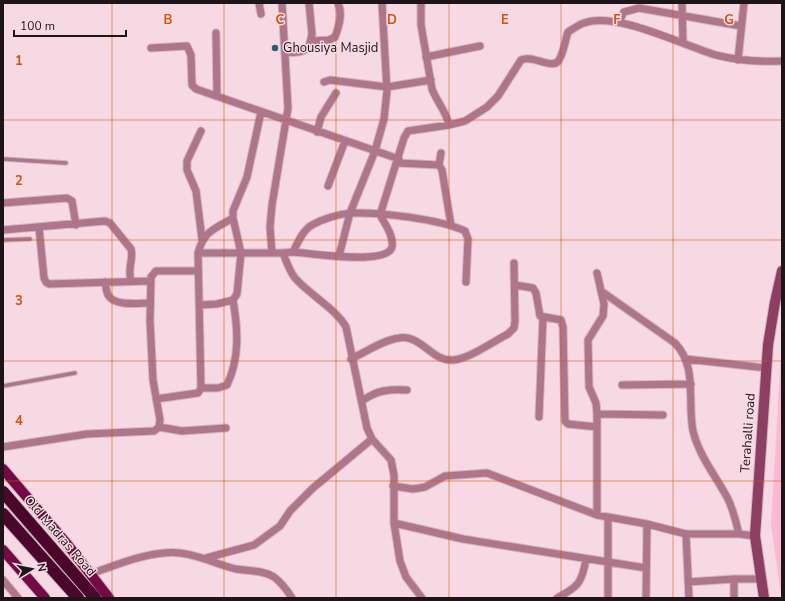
<svg xmlns="http://www.w3.org/2000/svg" width="785" height="601" font-family="'Nunito Sans',sans-serif">
	<rect width="100%" height="100%" fill="#f6d9e3"/>
	<path fill="#fdb9d3" d="M 782,336 L 782,590 L 780,589 L 771,524 Z"/>
	<g fill="none" stroke-linecap="round" stroke-linejoin="round">
		<defs>
			<path id="lane" d="M 3,159 L 66,163
				M 3,240 L 30,239
				M 3,386 L 75,373"/>
			<path id="street" d="M 259,3 L 261,14
				M 421,3 L 421,25 L 432,89 C 437,102 446,111 449,125
				M 682,3 L 683,43
				M 619,21 L 624,12 L 639,8 L 741,26
				M 216,33 L 217,96
				M 311,41 L 329,40 L 335,37 C 339,26 343,14 338,3
				M 151,48 L 187,46 L 191,55 L 192,85 L 196,89 L 399,159
				M 286,52 C 295,53 302,53 309,47 L 312,34 L 309,3
				M 426,57 L 480,46
				M 738,60 L 744,3
				M 324,82 L 330,80 L 387,87 L 431,80
				M 201,131 L 187,161 L 187,170 L 196,191 L 202,239
				M 317,132 L 321,117 L 336,93
				M 398,163 L 439,165 L 442,170 L 451,225
				M 439,165 L 441,153
				M 328,186 L 345,141
				M 3,203 L 67,198 L 72,201 L 76,225
				M 39,227 L 44,278 L 46,282 L 49,284 L 151,281
				M 3,230 L 105,221 L 110,223 L 131,249 C 134,260 127,267 131,281
				M 293,252 C 298,242 303,230 312,225 C 323,219 339,214 351,213 C 380,212 439,219 465,231 L 468,239 L 466,282
				M 198,253 L 283,253 L 293,252 C 309,253 387,266 392,247 C 394,236 385,224 380,215 L 404,138 L 408,131 L 449,125 L 465,121 L 487,107 L 498,96 L 521,60 C 533,54 553,71 559,60 C 564,52 565,41 568,32 C 573,29 578,25 584,23 C 616,11 682,45 716,55 C 739,61 758,62 782,61
				M 272,253 L 270,227 L 272,205 L 288,108 L 282,3
				M 283,253 C 286,261 290,272 295,278 C 310,295 336,309 346,327 L 367,428 L 372,439 L 391,460 L 394,475 L 394,523 L 400,561 L 406,577 L 422,598
				M 339,256 L 350,213 L 375,151 L 384,119 L 387,91 L 382,3
				M 105,282 C 106,286 106,291 108,295 C 115,307 139,303 150,303
				M 515,285 L 533,288 L 536,293 L 540,316 L 561,320 L 563,327 L 565,421 L 568,424 L 597,427
				M 601,291 L 675,343 C 698,367 687,401 693,431 C 699,456 716,476 728,499 C 733,509 736,522 739,534
				M 199,305 L 217,304 L 233,300 L 237,294 L 241,253 L 233,218 L 233,211 L 247,177 L 261,112
				M 351,359 C 366,352 383,340 399,338 C 421,334 432,362 453,360 C 469,359 494,341 508,334 L 514,328 L 515,321 L 514,263
				M 686,359 L 766,368
				M 622,385 L 691,384
				M 201,388 L 218,388 L 227,385 C 240,358 238,329 233,300
				M 156,399 L 198,393 L 201,388 L 198,253 C 204,231 214,229 233,218
				M 362,401 C 377,390 389,389 407,390
				M 597,414 L 663,415
				M 539,417 L 543,317
				M 159,427 L 182,431 L 226,428
				M 3,447 L 87,434 L 154,431 L 159,427 L 160,420 L 153,380 L 150,321 L 151,277 L 156,271 L 198,271
				M 393,486 L 413,489 L 425,487 L 445,476 L 487,473 L 597,515 L 647,524 L 686,534 L 739,534 L 755,536
				M 597,515 L 597,414 L 596,403 L 589,387 L 588,340 L 603,316 L 604,304 L 597,273
				M 394,523 L 463,539 L 646,568
				M 686,534 L 689,598
				M 206,558 L 254,545 L 280,526 L 290,511 L 313,488 L 372,439
				M 90,574 C 114,566 139,555 164,553 C 189,550 212,563 236,569 C 248,571 263,570 274,577 C 282,583 287,590 292,598
				M 734,579 L 734,598
				M 3,580 L 18,598
				M 688,582 L 734,579 L 760,579
				M 557,598 C 578,587 582,583 586,559
				M 608,598 L 608,518
				M 646,598 L 647,524"/>
			<path id="secondary" d="M 764,598 L 755,536 L 768,345 L 775,302 L 782,271"/>
			<path id="primary" d="M 3,469 L 67,544 L 109,598
				M 3,550 L 45,598"/>
			<path id="highway" d="M 3,492 L 95,598
				M 3,514 L 78,598"/>
		</defs>
		<use href="#lane" stroke="#cfb6be" stroke-width="5.5"/>
		<use href="#street" stroke="#cfb6be" stroke-width="9"/>
		<use href="#secondary" stroke="#cfb6be" stroke-width="12"/>
		<use href="#primary" stroke="#cfb6be" stroke-width="12"/>
		<use href="#highway" stroke="#cfb6be" stroke-width="14"/>
		<use href="#lane" stroke="#ae758b" stroke-width="3.5"/>
		<use href="#street" stroke="#ae758b" stroke-width="7"/>
		<use href="#secondary" stroke="#8e3e62" stroke-width="10"/>
		<use href="#primary" stroke="#750945" stroke-width="10"/>
		<use href="#highway" stroke="#4b072b" stroke-width="12"/>
	</g>
	<path fill="none" stroke="#d4520d" stroke-width="1" stroke-opacity="0.55" d="M 112,3 L 112,598M 224,3 L 224,598M 336,3 L 336,598M 449,3 L 449,598M 561,3 L 561,598M 673,3 L 673,598M 3,120 L 782,120M 3,240 L 782,240M 3,361 L 782,361M 3,481 L 782,481"/>
	<circle fill="#255f78" stroke="#f6d9e3" stroke-width="1.5" cx="275" cy="48" r="4"/>
	<g text-anchor="middle" dominant-baseline="central" stroke-width="3" stroke-linejoin="round" paint-order="stroke">
		<g font-size="13" fill="#1e1518" stroke="#f6d9e3" text-anchor="start">
			<text x="283" y="48">Ghousiya Masjid</text>
		</g>
		<g font-size="13" fill="#1e1518" stroke="#f6d9e3">
			<text transform="translate(748 433) rotate(-86)">Terahalli road</text>
			<text transform="translate(60 536) rotate(49)">Old Madras Road</text>
		</g>
	</g>
	<g font-size="13" text-anchor="middle" font-weight="bold" fill="#d4520d" stroke="#f6d9e3" stroke-width="3" stroke-linejoin="round" paint-order="stroke">
		<text x="168" y="24">B</text>
		<text x="280" y="24">C</text>
		<text x="392" y="24">D</text>
		<text x="505" y="24">E</text>
		<text x="617" y="24">F</text>
		<text x="729" y="24">G</text>
		<text x="19" y="65">1</text>
		<text x="19" y="185">2</text>
		<text x="19" y="305">3</text>
		<text x="19" y="425">4</text>
	</g>
	<rect width="785" height="601" fill="none" stroke="#1e1518" stroke-width="8"/>
	<g transform="translate(32 569) rotate(80)" stroke="#f6d9e3" stroke-width="3" paint-order="stroke">
	<path d="M0-3L7 15L0 10L-7 15Z" fill="#1e1518"/>
	<text y="-6" font-size="11" font-weight="bold" text-anchor="middle" fill="#1e1518">N</text>
	</g>
	<path d="M14 30v6h112v-6" fill="none" stroke="#1e1518" stroke-width="2"/>
	<text x="20" y="30" font-size="12" fill="#1e1518" stroke="#f6d9e3" stroke-width="3" paint-order="stroke">100 m</text>
</svg>
